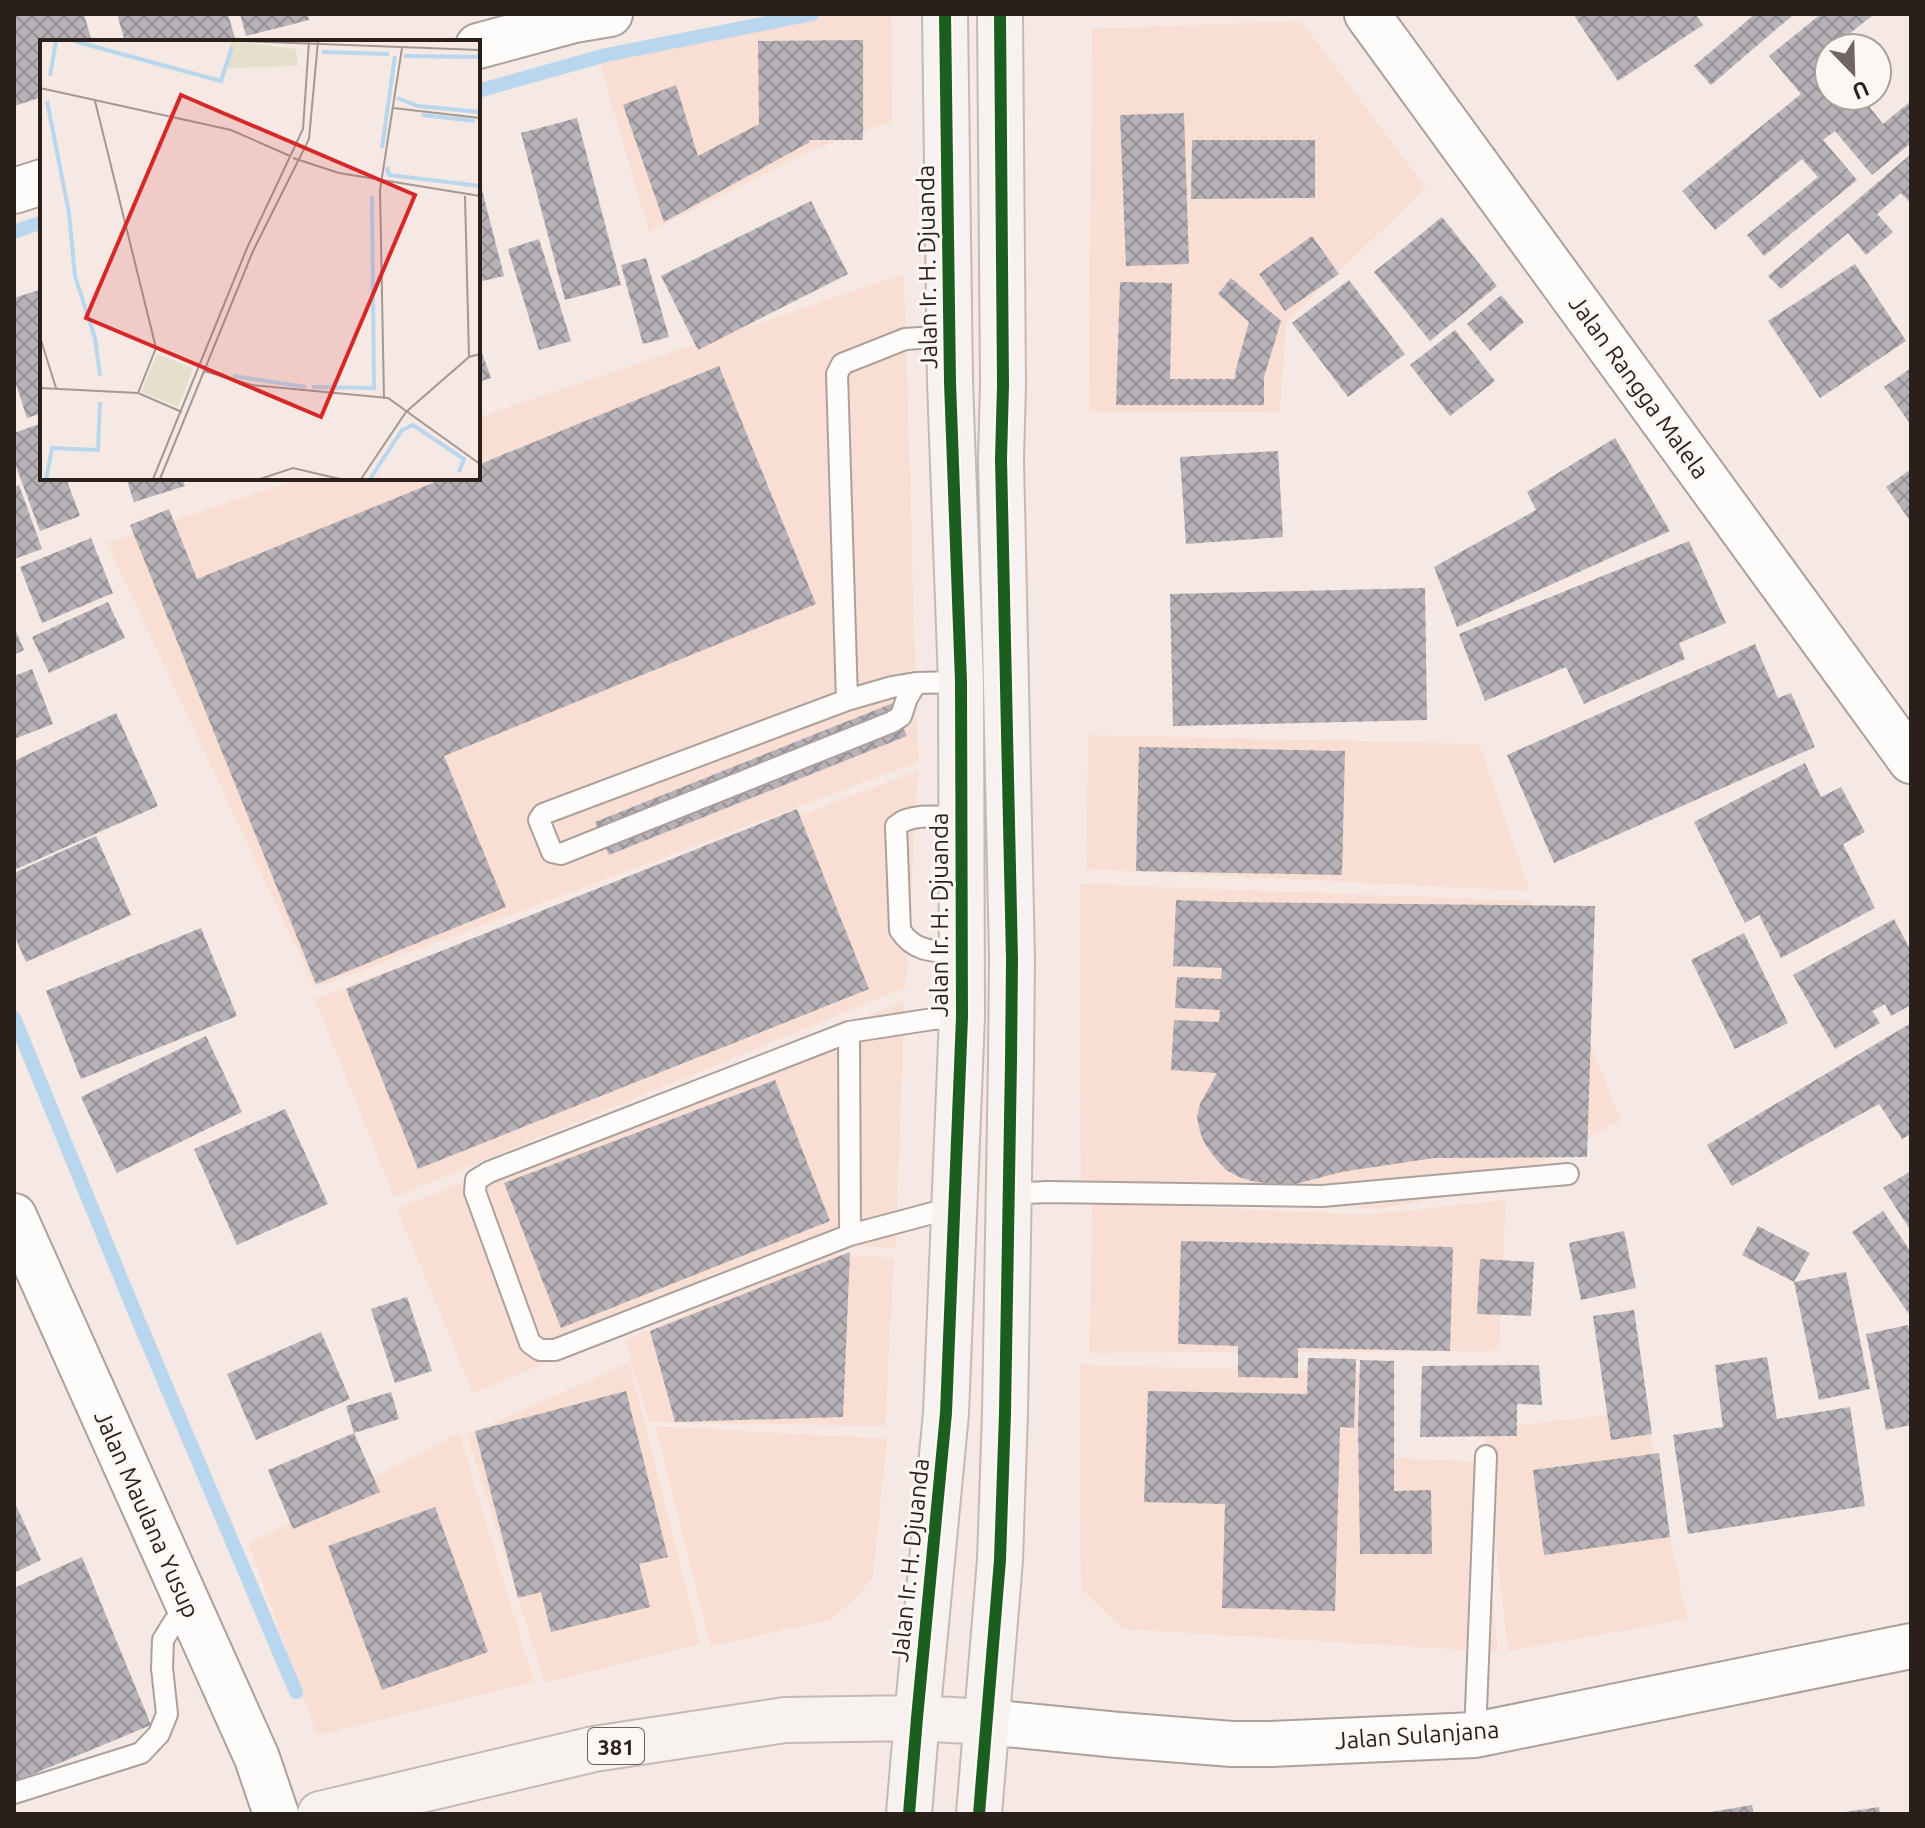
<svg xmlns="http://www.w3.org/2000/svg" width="1925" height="1828" font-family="Ubuntu,sans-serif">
	<defs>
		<pattern id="building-cross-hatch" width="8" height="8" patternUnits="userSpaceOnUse" patternTransform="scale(2)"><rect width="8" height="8" fill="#b7b2b8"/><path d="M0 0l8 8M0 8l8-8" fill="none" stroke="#959095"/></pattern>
	</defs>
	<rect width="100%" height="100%" fill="#f6e8e3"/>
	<path fill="#f9ded3" d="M 791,14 L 891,14 L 892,121 L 812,150 L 649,232 L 596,50 Z
		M 1301,21 L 1426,188 L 1286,322 L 1280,412 L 1089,411 L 1092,29 Z
		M 904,274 L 918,762 L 315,988 L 107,543 L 301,478 L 478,478 L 478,418 Z
		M 1088,735 L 1479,744 L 1530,891 L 1086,869 Z
		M 918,771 L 906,987 L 394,1197 L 315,999 Z
		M 1080,884 L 1531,901 L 1621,1120 L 1492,1187 L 1379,1209 L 1081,1189 Z
		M 904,1001 L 896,1248 L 831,1245 L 473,1393 L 397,1209 Z
		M 1506,1200 L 1499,1351 L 1090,1353 L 1092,1202 L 1364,1215 Z
		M 831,1254 L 894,1258 L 885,1426 L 649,1422 L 625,1340 Z
		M 629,1363 L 700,1644 L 545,1683 L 467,1435 Z
		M 1080,1365 L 1381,1373 L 1377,1457 L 1477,1462 L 1498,1652 L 1124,1629 L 1081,1589 Z
		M 1645,1411 L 1687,1619 L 1508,1651 L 1483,1429 Z
		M 655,1426 L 887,1439 L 873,1576 L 857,1597 L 830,1620 L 711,1646 Z
		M 459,1433 L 534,1682 L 317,1735 L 249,1544 Z"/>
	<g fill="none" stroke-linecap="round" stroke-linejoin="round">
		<path stroke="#b8d6ee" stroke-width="14" d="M 478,91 L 606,55 L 812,14
			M 14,232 L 42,222
			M 14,1018 L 136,1315 L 296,1692"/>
	</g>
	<path fill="url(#building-cross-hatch)" d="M 14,14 L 84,14 L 92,42 L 42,42 L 42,97 L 14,106 Z
		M 117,14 L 228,14 L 236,42 L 125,42 Z
		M 240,14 L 308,14 L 309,20 L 246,36 Z
		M 1573,14 L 1695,14 L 1703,25 L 1618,81 Z
		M 1755,14 L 1794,14 L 1711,85 L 1694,66 Z
		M 1821,14 L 1874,14 L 1832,48 L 1829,48 L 1826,53 L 1829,58 L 1829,96 L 1861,96 L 1883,124 L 1911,101 L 1911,143 L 1872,175 L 1835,131 L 1823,140 L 1857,180 L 1764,256 L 1747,235 L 1818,177 L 1802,159 L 1715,230 L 1682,191 L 1801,94 L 1769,56 Z
		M 863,40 L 863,140 L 809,140 L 810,142 L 664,222 L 623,105 L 676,85 L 698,156 L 759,124 L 758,41 Z
		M 1184,113 L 1189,264 L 1126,266 L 1120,115 Z
		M 577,118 L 621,285 L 565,300 L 521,133 Z
		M 1192,140 L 1315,140 L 1315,198 L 1191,199 Z
		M 1911,154 L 1911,204 L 1901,193 L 1877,214 L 1893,232 L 1866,255 L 1848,233 L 1781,289 L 1768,276 Z
		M 478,174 L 504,276 L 478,282 Z
		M 811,201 L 848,274 L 698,350 L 661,276 Z
		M 1442,217 L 1497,286 L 1430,341 L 1374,272 Z
		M 1312,236 L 1339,274 L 1285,311 L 1259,274 Z
		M 539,239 L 571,341 L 539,350 L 508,249 Z
		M 646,258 L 669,337 L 643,344 L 621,265 Z
		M 1855,264 L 1906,341 L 1820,398 L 1768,321 Z
		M 1231,278 L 1281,321 L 1264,377 L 1264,405 L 1116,405 L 1120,282 L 1172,283 L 1170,379 L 1235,379 L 1236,369 L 1249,322 L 1218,294 Z
		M 1349,280 L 1405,354 L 1348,397 L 1292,323 Z
		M 42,289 L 42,413 L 27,418 L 14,378 L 14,298 Z
		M 1501,295 L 1524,322 L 1490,351 L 1467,324 Z
		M 1455,330 L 1495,381 L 1450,416 L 1410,365 Z
		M 478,342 L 491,378 L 478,382 Z
		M 719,366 L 816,604 L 444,756 L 506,907 L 316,984 L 130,525 L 169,509 L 197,579 L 445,478 L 478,478 L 478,465 Z
		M 1911,368 L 1911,425 L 1884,387 Z
		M 42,423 L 42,478 L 66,478 L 80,516 L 40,531 L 14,461 L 14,433 Z
		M 1615,438 L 1670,531 L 1457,627 L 1434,567 L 1536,510 L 1527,492 Z
		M 1278,451 L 1283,537 L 1186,544 L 1180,457 Z
		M 1911,469 L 1911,522 L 1886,487 Z
		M 126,478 L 182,478 L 185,486 L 134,502 Z
		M 19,485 L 42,549 L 14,559 L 14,487 Z
		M 91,538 L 113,593 L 42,623 L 20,567 Z
		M 1689,541 L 1726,623 L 1679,643 L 1685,659 L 1584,704 L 1566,667 L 1485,701 L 1459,634 Z
		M 1425,588 L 1427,720 L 1173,726 L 1170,594 Z
		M 108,602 L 125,638 L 49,673 L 32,637 Z
		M 14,627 L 24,650 L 14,655 Z
		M 1755,644 L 1778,698 L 1791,693 L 1815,747 L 1554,863 L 1507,755 Z
		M 32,669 L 53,724 L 14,739 L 14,676 Z
		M 893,703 L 907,736 L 609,855 L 595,822 Z
		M 116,713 L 158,806 L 14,870 L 14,761 Z
		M 1139,747 L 1345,751 L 1342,875 L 1136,871 Z
		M 1805,763 L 1821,797 L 1841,787 L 1865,832 L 1843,844 L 1875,908 L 1781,958 L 1759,915 L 1745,923 L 1694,822 Z
		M 797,809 L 869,989 L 418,1169 L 346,989 Z
		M 96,836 L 131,915 L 26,962 L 14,935 L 14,873 Z
		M 1176,900 L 1225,902 L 1595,906 L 1587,1157 L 1434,1158 L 1341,1172 L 1292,1185 L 1255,1182 L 1239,1177 L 1226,1170 L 1216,1159 L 1205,1144 L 1200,1132 L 1197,1117 L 1200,1104 L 1217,1073 L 1171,1070 L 1174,1020 L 1219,1022 L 1220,1010 L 1175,1008 L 1177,977 L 1221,979 L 1222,968 L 1173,966 Z
		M 1894,919 L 1911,951 L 1911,1005 L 1891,1016 L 1885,1004 L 1872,1011 L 1880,1023 L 1835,1049 L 1793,975 Z
		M 201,928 L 237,1016 L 81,1079 L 46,991 Z
		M 1744,933 L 1788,1023 L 1735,1049 L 1691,960 Z
		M 1911,1023 L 1911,1134 L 1902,1139 L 1879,1104 L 1732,1186 L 1707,1145 Z
		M 206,1036 L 242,1112 L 117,1173 L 81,1097 Z
		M 775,1080 L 830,1221 L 561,1328 L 504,1183 Z
		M 285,1109 L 328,1204 L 237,1245 L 194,1149 Z
		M 1911,1171 L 1911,1231 L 1883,1188 Z
		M 1883,1211 L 1911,1252 L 1911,1317 L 1852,1232 Z
		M 1758,1226 L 1810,1253 L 1794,1282 L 1742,1255 Z
		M 1624,1231 L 1636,1288 L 1581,1300 L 1569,1243 Z
		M 1181,1241 L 1453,1247 L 1450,1351 L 1298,1348 L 1298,1378 L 1238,1377 L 1238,1346 L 1178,1344 Z
		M 850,1252 L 843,1417 L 675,1422 L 650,1331 Z
		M 1480,1259 L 1534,1262 L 1531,1316 L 1477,1314 Z
		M 1846,1272 L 1870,1389 L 1819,1400 L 1794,1282 Z
		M 407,1297 L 432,1371 L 395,1383 L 371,1309 Z
		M 1634,1310 L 1652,1434 L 1611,1440 L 1593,1316 Z
		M 1908,1325 L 1911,1338 L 1911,1425 L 1886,1430 L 1866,1334 Z
		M 321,1332 L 350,1399 L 256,1440 L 227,1374 Z
		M 1767,1357 L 1777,1419 L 1850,1407 L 1865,1506 L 1688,1534 L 1673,1435 L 1723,1427 L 1715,1365 Z
		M 1308,1358 L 1356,1359 L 1354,1428 L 1340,1427 L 1335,1611 L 1222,1608 L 1225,1504 L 1144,1502 L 1148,1391 L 1307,1394 Z
		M 1360,1360 L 1394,1361 L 1394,1491 L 1431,1490 L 1432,1554 L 1360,1554 L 1358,1426 Z
		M 1539,1365 L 1542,1405 L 1517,1404 L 1517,1436 L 1420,1437 L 1422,1366 Z
		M 626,1391 L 668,1557 L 639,1564 L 650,1607 L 551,1632 L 541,1592 L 518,1598 L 475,1431 Z
		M 391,1392 L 399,1419 L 354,1433 L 346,1406 Z
		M 354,1433 L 380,1492 L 293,1529 L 268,1470 Z
		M 1659,1453 L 1670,1537 L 1544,1555 L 1533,1470 Z
		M 14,1501 L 41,1560 L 14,1573 Z
		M 435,1507 L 488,1652 L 382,1690 L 328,1546 Z
		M 82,1557 L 151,1725 L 14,1782 L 14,1588 Z
		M 1752,1805 L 1754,1814 L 1711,1814 L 1711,1812 Z
		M 1879,1807 L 1880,1814 L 1845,1814 L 1845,1812 Z"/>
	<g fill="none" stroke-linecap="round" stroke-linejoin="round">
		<defs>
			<path id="service" d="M 916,683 L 907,698 L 901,716 L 892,722 L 561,854 L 552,852 L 539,820 L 543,814 L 847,700 L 892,687 L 916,683 L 961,682
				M 847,700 L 837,374 L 842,364 L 905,339 L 950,336
				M 961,818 C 942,817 911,812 896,826 L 900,930 C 915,954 937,951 963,953
				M 849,1032 L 850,1235
				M 1008,1194 L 1047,1192 L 1322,1196 L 1568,1174
				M 955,1207 L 850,1235 L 555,1350 L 540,1350 L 530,1343 L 475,1192 L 476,1180 L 489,1172 L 849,1032 L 933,1019 L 962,1017
				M 1475,1735 L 1486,1456
				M 14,1793 L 141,1753 L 159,1734 L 167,1714 L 162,1668 L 163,1640 L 174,1622 L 189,1607"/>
			<path id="tertiary" d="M 1367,14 L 1911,761
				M 478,46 L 574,20 L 610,14
				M 14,191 L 42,182
				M 14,1216 L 257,1758 L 276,1814
				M 986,1722 L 1118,1735 L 1232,1744 L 1271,1744 L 1475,1735 L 1911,1646"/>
			<path id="primary" d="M 320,1814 L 594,1749 L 785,1720 L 917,1718 L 986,1722
				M 909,1814 L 917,1718 L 946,1413 L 962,1017 L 961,682 L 950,382 L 945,14
				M 979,1814 L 1000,1560 L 1005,1413 L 1011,1061 L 1012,959 L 1001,459 L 1003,385 L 1000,14"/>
		</defs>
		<use href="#service" stroke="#aca09c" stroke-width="24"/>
		<use href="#tertiary" stroke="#aca09c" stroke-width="48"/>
		<use href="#primary" stroke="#c6b8b4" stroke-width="48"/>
		<use href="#service" stroke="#fefcfb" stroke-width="20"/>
		<use href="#tertiary" stroke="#fefcfb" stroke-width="44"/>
		<use href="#primary" stroke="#f7f1f0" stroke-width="44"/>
		<defs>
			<path id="cycleway" d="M 909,1814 L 917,1718 L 946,1413 L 962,1017 L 961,682 L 950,382 L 945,14
				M 979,1814 L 1000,1560 L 1005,1413 L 1011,1061 L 1012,959 L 1001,459 L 1003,385 L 1000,14"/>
		</defs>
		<use href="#cycleway" stroke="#fdf7f4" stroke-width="17"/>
		<use href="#cycleway" stroke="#1b5e20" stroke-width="12"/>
	</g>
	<g text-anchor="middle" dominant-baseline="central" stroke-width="6" stroke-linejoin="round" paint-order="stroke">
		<rect fill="#fdf7f4" stroke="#69605b" stroke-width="2" x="588" y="1728" width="56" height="36" rx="6"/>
		<g font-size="22" font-weight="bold" fill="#2a1f1a">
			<text x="616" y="1746">381</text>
		</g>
		<g font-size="24" fill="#2a1f1a" stroke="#fdf7f4">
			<text transform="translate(927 267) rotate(-91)">Jalan Ir. H. Djuanda</text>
			<text transform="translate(1639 387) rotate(54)">Jalan Rangga Malela</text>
			<text transform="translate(939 915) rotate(-90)">Jalan Ir. H. Djuanda</text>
			<text transform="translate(147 1514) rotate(66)">Jalan Maulana Yusup</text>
			<text transform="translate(910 1560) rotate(-84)">Jalan Ir. H. Djuanda</text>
			<text transform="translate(1417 1735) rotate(-4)">Jalan Sulanjana</text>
		</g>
	</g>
	<g transform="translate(40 40)">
		<rect width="440" height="440" fill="#f6e8e3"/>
		<path d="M 191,1 L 256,9 L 258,26 L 184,28 Z" fill="#e4e0cb"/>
		<path d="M 117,314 L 153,328 L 138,367 L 101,352 Z" fill="#e4e0cb"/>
		<path fill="none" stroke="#b8d6ee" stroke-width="4" d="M 34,1 L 181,41 L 192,7M 282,12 L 349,14M 364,16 L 440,17M 10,36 L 16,1M 357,58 L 378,66 L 440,72M 7,61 L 29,173 L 35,236 L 55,298 L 60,336M 382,75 L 435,81M 342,108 L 355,16M 347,127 L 349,135 L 440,146M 193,336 L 266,347M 272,347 L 334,348 L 332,156M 6,439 L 12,408 L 58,410 L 60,362M 330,439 L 362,390 L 373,385 L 424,419 L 419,432"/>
		<path fill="none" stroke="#a49893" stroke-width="2" d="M 201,1 L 440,10M 0,48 L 191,90 L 250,116M 55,61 L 116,308M 353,68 L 440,78M 253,118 L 299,133 L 440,156M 425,156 L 429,317M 0,297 L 16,348M 116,308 L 159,326M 164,331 L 212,345 L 348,358 L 440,424M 0,348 L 98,353 L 142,372M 98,353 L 116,308M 344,359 L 340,150 L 362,8M 113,439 L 207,208 L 263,89 L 269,1M 120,439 L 213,211 L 269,99 L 278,1M 220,439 L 253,428 L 300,439M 321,439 L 366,372 L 429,317 L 440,314"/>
		<path fill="#d62828" fill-opacity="0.15" stroke="#d62828" stroke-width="4" d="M 141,55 L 375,155 L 281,377 L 46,278 Z"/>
		<rect width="440" height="440" fill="none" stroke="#2a1f1a" stroke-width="4"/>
	</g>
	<rect width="1925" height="1828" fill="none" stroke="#2a1f1a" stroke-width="32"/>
	<g transform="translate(1853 72) rotate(157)"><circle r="38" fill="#fdf7f4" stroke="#a9a19d" stroke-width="2"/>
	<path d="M0-6L14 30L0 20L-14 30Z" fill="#716560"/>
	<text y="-12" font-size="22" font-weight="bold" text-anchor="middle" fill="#2a1f1a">U</text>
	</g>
</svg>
